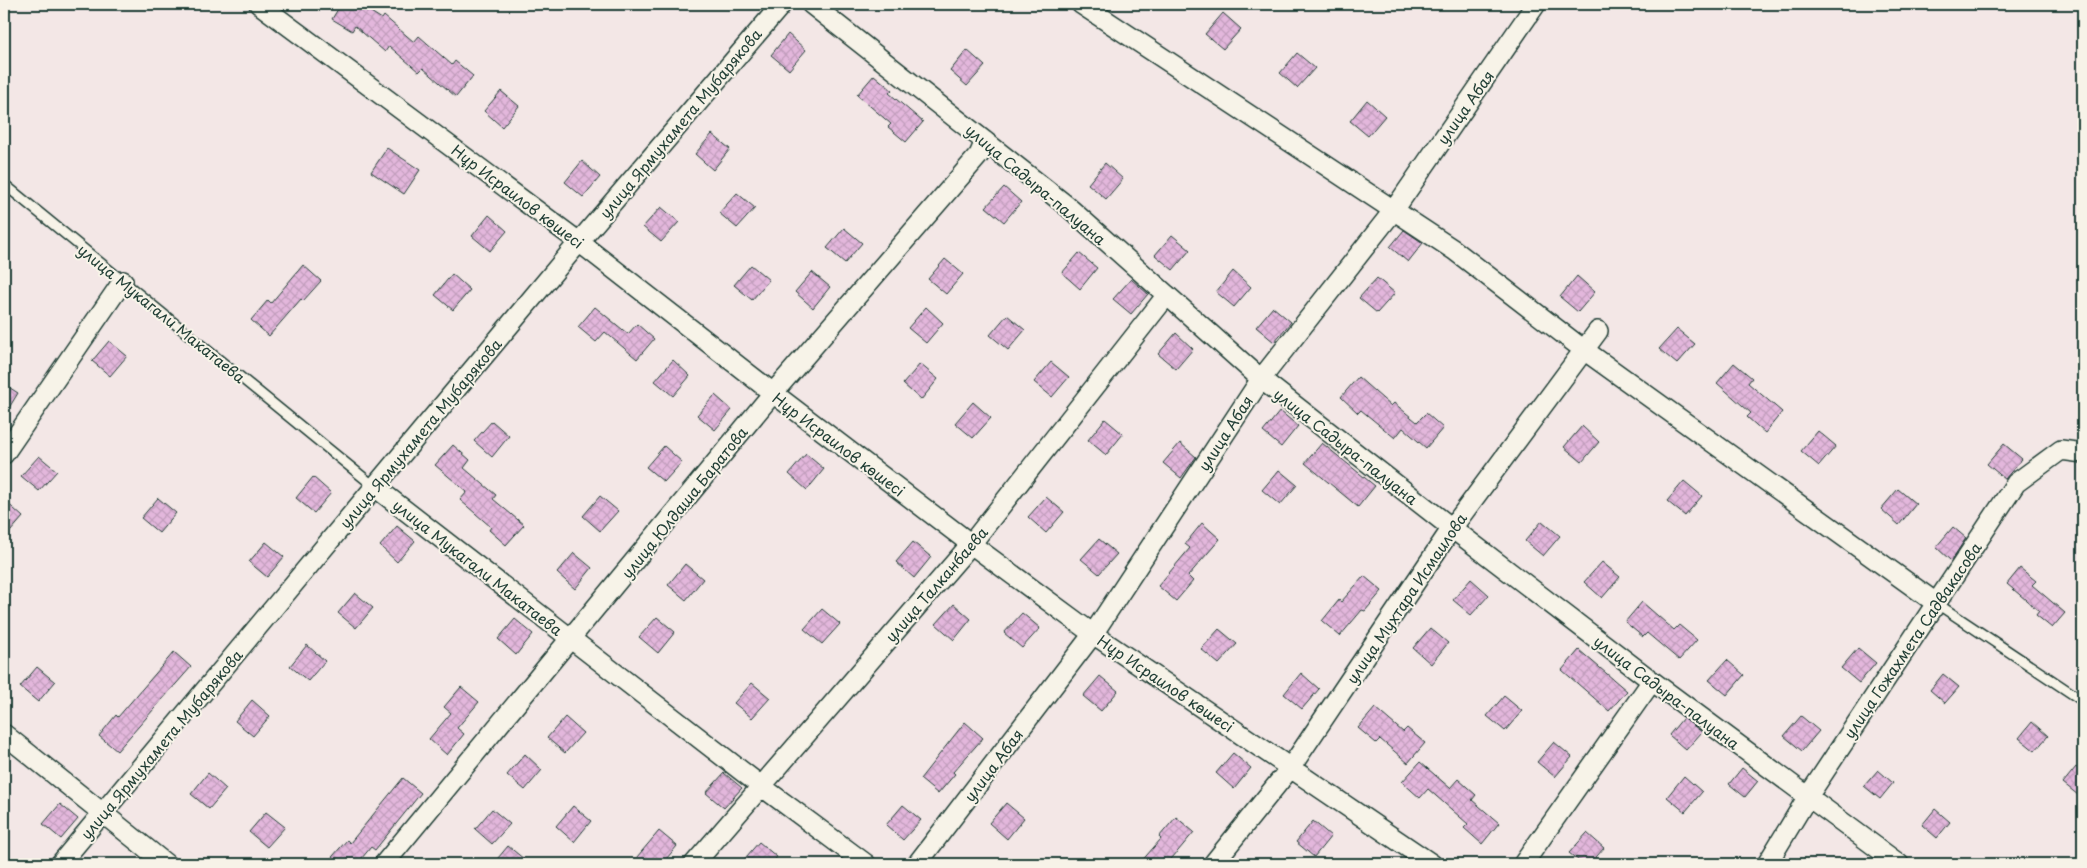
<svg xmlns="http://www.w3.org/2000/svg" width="2087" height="868" font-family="'Playpen Sans',sans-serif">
	<defs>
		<pattern id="building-cross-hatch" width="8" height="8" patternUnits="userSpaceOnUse" patternTransform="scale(1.25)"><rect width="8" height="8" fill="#e3b7dc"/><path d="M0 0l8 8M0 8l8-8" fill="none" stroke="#c29ebd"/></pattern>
	</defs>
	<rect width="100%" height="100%" fill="#f3e7e6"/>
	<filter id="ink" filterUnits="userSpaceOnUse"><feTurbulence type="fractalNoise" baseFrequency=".02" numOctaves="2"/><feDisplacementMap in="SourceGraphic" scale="10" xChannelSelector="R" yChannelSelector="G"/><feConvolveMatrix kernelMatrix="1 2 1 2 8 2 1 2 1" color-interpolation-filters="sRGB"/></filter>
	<g filter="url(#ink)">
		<path fill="url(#building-cross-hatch)" stroke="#1f3d34" d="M 341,4 L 358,4 L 382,19 L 384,16 L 414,42 L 419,36 L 452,65 L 455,61 L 473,76 L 456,97 L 423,68 L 419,72 L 389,46 L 385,52 L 355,26 L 352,31 L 332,19 Z
			M 1223,13 L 1241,29 L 1223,49 L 1205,34 Z
			M 788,34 L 806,50 L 789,70 L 771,55 Z
			M 967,50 L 985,66 L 967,86 L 950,71 Z
			M 1297,53 L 1315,68 L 1297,88 L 1280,73 Z
			M 874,75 L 892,90 L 889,93 L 923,122 L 906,142 L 888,127 L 891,124 L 857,95 Z
			M 501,91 L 519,106 L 502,127 L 484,111 Z
			M 1367,100 L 1385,116 L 1368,136 L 1350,121 Z
			M 712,134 L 730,149 L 713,170 L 695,154 Z
			M 387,148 L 420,170 L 404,194 L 371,172 Z
			M 582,161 L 600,177 L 583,197 L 565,182 Z
			M 1105,163 L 1123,179 L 1106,199 L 1088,184 Z
			M 1004,187 L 1021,202 L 1004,222 L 986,207 Z
			M 737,193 L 755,208 L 737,228 L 719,213 Z
			M 661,207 L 679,222 L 661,242 L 643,227 Z
			M 489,215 L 507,231 L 490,251 L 472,236 Z
			M 844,228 L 862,243 L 845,263 L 827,248 Z
			M 1404,230 L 1423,243 L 1408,262 L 1390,247 Z
			M 1172,235 L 1190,250 L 1173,270 L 1155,255 Z
			M 1079,253 L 1097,268 L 1080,289 L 1062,273 Z
			M 945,259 L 963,274 L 946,294 L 928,279 Z
			M 303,265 L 321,281 L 303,301 L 301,299 L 269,336 L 251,320 L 268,300 L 271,303 Z
			M 751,265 L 769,280 L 752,300 L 734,285 Z
			M 1233,271 L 1251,287 L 1234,307 L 1216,292 Z
			M 812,272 L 830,287 L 813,308 L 795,292 Z
			M 452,274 L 470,290 L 453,310 L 435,295 Z
			M 1577,276 L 1595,292 L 1578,312 L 1560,297 Z
			M 1377,278 L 1395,293 L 1377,313 L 1359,298 Z
			M 1131,279 L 1148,294 L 1131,314 L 1113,299 Z
			M 595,307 L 628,334 L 637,324 L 654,339 L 637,359 L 605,332 L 596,342 L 578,327 Z
			M 926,307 L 943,323 L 926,343 L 908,328 Z
			M 1273,307 L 1291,322 L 1274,342 L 1256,327 Z
			M 1007,315 L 1025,330 L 1008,350 L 990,335 Z
			M 1677,329 L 1695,344 L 1677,364 L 1659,349 Z
			M 1176,333 L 1193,349 L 1176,369 L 1158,354 Z
			M 109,341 L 127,356 L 110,376 L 92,361 Z
			M 673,360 L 690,376 L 673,396 L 655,381 Z
			M 1051,362 L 1069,377 L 1052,397 L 1034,382 Z
			M 1734,363 L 1752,378 L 1748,383 L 1782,412 L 1765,433 L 1747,417 L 1751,413 L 1717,383 Z
			M 920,364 L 938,379 L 921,400 L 903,384 Z
			M 1358,377 L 1391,406 L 1394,403 L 1417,422 L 1426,413 L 1443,428 L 1426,448 L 1403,428 L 1395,438 L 1361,410 L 1358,413 L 1341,397 Z
			M 4,384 L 18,393 L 4,416 Z
			M 715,395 L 732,410 L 715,430 L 697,415 Z
			M 973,402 L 991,418 L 973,438 L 955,423 Z
			M 1280,411 L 1298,426 L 1281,447 L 1263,432 Z
			M 1105,419 L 1123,434 L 1106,455 L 1088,440 Z
			M 492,421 L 509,436 L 492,457 L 474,441 Z
			M 1582,426 L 1599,442 L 1582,462 L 1564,447 Z
			M 1818,431 L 1836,446 L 1819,466 L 1801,451 Z
			M 1180,443 L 1196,457 L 1181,478 L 1163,463 Z
			M 1322,443 L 1375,486 L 1358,507 L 1305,463 Z
			M 2004,444 L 2022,459 L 2005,479 L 1987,464 Z
			M 453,445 L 470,460 L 464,468 L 496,495 L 493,499 L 524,525 L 506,545 L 489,530 L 491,527 L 460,500 L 467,492 L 435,465 Z
			M 664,446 L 682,462 L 664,482 L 646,467 Z
			M 806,454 L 824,469 L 807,490 L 789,474 Z
			M 39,456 L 57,471 L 39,491 L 21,476 Z
			M 1279,470 L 1297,485 L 1280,505 L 1262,490 Z
			M 313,477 L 331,493 L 314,513 L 296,498 Z
			M 1684,481 L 1702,496 L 1685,516 L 1667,501 Z
			M 1898,489 L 1916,504 L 1899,525 L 1881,509 Z
			M 600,496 L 618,511 L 600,531 L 583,516 Z
			M 1046,497 L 1064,512 L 1046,533 L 1028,517 Z
			M 158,498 L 176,513 L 159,533 L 141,518 Z
			M 4,500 L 23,517 L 4,539 Z
			M 1542,521 L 1560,536 L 1543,556 L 1525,541 Z
			M 1202,523 L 1220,539 L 1188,576 L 1193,581 L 1176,601 L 1158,586 L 1190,548 L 1185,544 Z
			M 397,526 L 415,541 L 397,562 L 380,546 Z
			M 1953,527 L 1966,538 L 1951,561 L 1936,547 Z
			M 1099,539 L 1117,554 L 1099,574 L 1081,559 Z
			M 266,542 L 284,557 L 267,577 L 249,562 Z
			M 913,542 L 931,557 L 914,578 L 896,562 Z
			M 574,553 L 592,568 L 575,589 L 557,573 Z
			M 1602,562 L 1620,577 L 1602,598 L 1584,582 Z
			M 685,564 L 703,579 L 686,600 L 668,585 Z
			M 2020,568 L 2036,581 L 2032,585 L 2065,613 L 2052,628 L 2036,615 L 2039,611 L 2007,584 Z
			M 1364,576 L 1382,591 L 1365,611 L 1362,610 L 1340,636 L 1322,621 L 1339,600 L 1341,602 Z
			M 1471,579 L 1489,595 L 1471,615 L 1453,600 Z
			M 355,593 L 373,608 L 356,628 L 338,613 Z
			M 1642,602 L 1674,630 L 1679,625 L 1697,640 L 1679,660 L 1647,633 L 1643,637 L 1625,622 Z
			M 954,604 L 971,619 L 954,640 L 936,624 Z
			M 822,609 L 840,624 L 822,644 L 804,629 Z
			M 1022,613 L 1040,628 L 1022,648 L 1004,633 Z
			M 657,617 L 675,632 L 658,653 L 639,637 Z
			M 515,619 L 533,634 L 516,655 L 498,639 Z
			M 1430,628 L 1448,643 L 1431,664 L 1413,648 Z
			M 1219,629 L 1237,644 L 1219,664 L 1201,649 Z
			M 307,645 L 325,661 L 308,681 L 290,666 Z
			M 1858,648 L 1876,663 L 1859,683 L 1841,668 Z
			M 1579,650 L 1627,691 L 1609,711 L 1562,670 Z
			M 174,652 L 191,667 L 117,751 L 99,736 L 116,715 L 118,717 Z
			M 1727,660 L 1744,675 L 1727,695 L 1709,680 Z
			M 37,667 L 55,682 L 38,702 L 20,687 Z
			M 1301,673 L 1319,689 L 1302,709 L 1284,694 Z
			M 1943,674 L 1959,687 L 1945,703 L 1930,690 Z
			M 1100,676 L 1118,691 L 1101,711 L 1083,696 Z
			M 752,683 L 770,698 L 752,718 L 734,703 Z
			M 461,687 L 479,702 L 457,728 L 464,734 L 447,755 L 429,739 L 451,713 L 444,707 Z
			M 1504,696 L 1522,711 L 1505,731 L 1487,716 Z
			M 252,700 L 270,716 L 253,736 L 235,721 Z
			M 1375,708 L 1403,732 L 1407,728 L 1425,743 L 1408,763 L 1380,739 L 1376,743 L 1358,728 Z
			M 1801,716 L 1819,731 L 1802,751 L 1784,736 Z
			M 565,717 L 583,733 L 565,753 L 547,738 Z
			M 1683,718 L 1702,732 L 1686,750 L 1669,735 Z
			M 965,722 L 983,738 L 953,772 L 955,774 L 938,794 L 920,779 Z
			M 2032,722 L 2048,736 L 2035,751 L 2019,738 Z
			M 1554,742 L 1572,757 L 1555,777 L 1537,762 Z
			M 1233,753 L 1251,768 L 1234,789 L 1216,773 Z
			M 525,754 L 542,770 L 525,790 L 507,775 Z
			M 1420,762 L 1450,788 L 1458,779 L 1476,795 L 1472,800 L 1499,823 L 1482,844 L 1464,828 L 1468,824 L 1428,789 L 1420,798 L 1402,782 Z
			M 2076,767 L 2083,773 L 2083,799 L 2063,783 Z
			M 1742,768 L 1758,781 L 1745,797 L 1729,784 Z
			M 1878,770 L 1893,783 L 1880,799 L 1864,786 Z
			M 208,773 L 226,789 L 209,809 L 191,794 Z
			M 724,773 L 742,788 L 724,808 L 706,793 Z
			M 1684,776 L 1702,792 L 1685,812 L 1667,797 Z
			M 403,778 L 421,793 L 375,850 L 371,847 L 357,864 L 326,864 L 347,840 L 350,843 Z
			M 1006,803 L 1024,818 L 1007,839 L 989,823 Z
			M 60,804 L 78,819 L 61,839 L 43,824 Z
			M 903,805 L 921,820 L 903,840 L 886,825 Z
			M 573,806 L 591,821 L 574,842 L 556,826 Z
			M 492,809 L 510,824 L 492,844 L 475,829 Z
			M 1935,809 L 1950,822 L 1937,838 L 1922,825 Z
			M 266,812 L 285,827 L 267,847 L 249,832 Z
			M 1176,817 L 1194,832 L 1167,864 L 1139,864 L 1161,839 L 1159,837 Z
			M 1313,821 L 1331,836 L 1314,857 L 1296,842 Z
			M 659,831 L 677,846 L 662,864 L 631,864 Z
			M 1587,833 L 1604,848 L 1590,864 L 1583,864 L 1569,853 Z
			M 759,842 L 777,857 L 771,864 L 740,864 Z
			M 508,846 L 530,864 L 493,864 Z"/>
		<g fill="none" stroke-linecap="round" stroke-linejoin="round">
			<defs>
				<path id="service" d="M 4,184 L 375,487
					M 1936,603 L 2083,701"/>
				<path id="minor" d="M 259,4 L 579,242 L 773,393 L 971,544 L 1093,634 L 1432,864
					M 811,4 L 1067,206 L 1261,379 L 1444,522 L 1652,681 L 1899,864
					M 1081,4 L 1454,250 L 1584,350 L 1936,603
					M 4,454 L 123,281
					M 375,487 L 761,786 L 866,864
					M 4,734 L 166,864
					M 60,864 L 579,242 L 782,4
					M 384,864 L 773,393 L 979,155 L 985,141
					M 694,864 L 971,544 L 1167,295
					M 917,864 L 1093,634 L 1261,379 L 1394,210 L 1536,4
					M 1213,864 L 1291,767 L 1452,528 L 1598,331
					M 1523,864 L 1652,681
					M 1767,864 L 1807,798 L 2016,483 L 2061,450 L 2083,453"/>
			</defs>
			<use href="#service" stroke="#1f3d34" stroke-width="12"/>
			<use href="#minor" stroke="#1f3d34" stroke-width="22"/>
			<use href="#service" stroke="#f7f3e8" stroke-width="9"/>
			<use href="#minor" stroke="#f7f3e8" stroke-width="19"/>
		</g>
	</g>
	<g text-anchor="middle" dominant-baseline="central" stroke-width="4" stroke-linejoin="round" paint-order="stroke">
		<g font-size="15" fill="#1f3d34" stroke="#f7f3e8">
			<text transform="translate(1465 107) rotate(-55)">улица Абая</text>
			<text transform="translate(680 123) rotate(-50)">улица Ярмухамета Мубарякова</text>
			<text transform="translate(1036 184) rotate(40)">улица Садыра-палуана</text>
			<text transform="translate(518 196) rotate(37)">Нұр Исраилов көшесі</text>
			<text transform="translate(162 313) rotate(39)">улица Мукагали Макатаева</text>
			<text transform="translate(420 433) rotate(-50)">улица Ярмухамета Мубарякова</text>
			<text transform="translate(1225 433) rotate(-57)">улица Абая</text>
			<text transform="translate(839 444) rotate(37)">Нұр Исраилов көшесі</text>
			<text transform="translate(1346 446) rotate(38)">улица Садыра-палуана</text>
			<text transform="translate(684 502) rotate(-51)">улица Юлдаша Баратова</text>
			<text transform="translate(478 567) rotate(38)">улица Мукагали Макатаева</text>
			<text transform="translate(936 584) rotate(-49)">улица Талканбаева</text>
			<text transform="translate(1406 598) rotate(-56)">улица Мухтара Исмаилова</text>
			<text transform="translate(1912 640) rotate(-56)">улица Гожахмета Садвакасова</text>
			<text transform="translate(1166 683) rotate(34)">Нұр Исраилов көшесі</text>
			<text transform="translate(1667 692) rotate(37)">улица Садыра-палуана</text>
			<text transform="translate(161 744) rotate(-50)">улица Ярмухамета Мубарякова</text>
			<text transform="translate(993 765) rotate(-53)">улица Абая</text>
		</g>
	</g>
	<rect width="2087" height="868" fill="none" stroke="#f7f3e8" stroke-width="20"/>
	<rect x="10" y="10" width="2067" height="848" fill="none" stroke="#1f3d34" stroke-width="2" filter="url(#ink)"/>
</svg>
